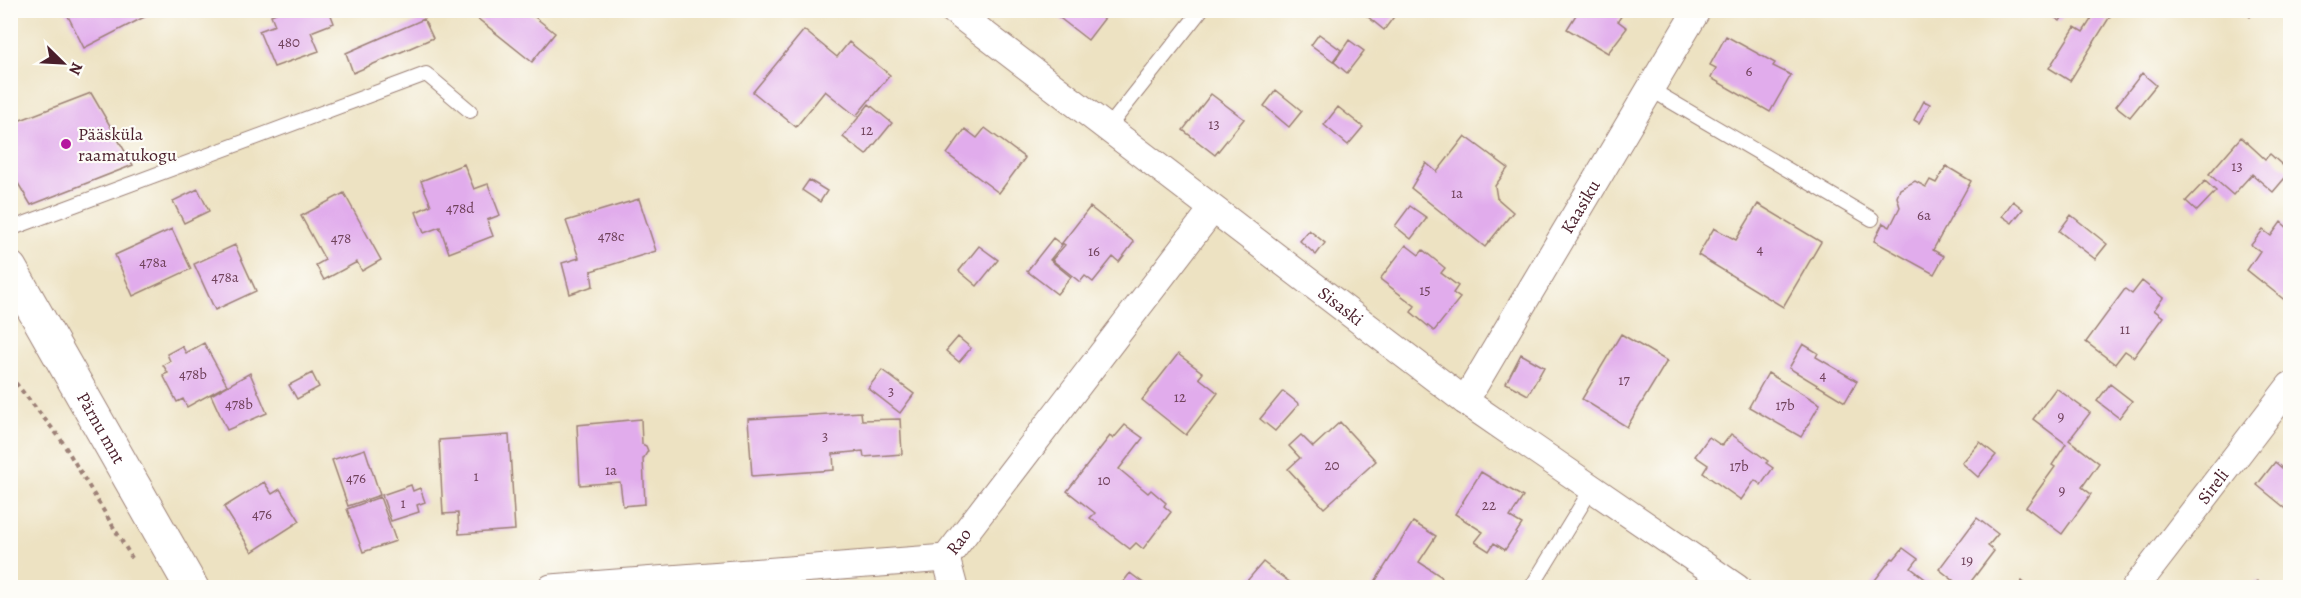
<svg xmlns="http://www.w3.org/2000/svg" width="2301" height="598" font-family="Alegreya,serif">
	<rect width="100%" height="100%" fill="#fdfcf7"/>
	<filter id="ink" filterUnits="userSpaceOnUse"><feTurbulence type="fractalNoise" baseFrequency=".0167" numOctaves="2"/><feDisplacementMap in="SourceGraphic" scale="12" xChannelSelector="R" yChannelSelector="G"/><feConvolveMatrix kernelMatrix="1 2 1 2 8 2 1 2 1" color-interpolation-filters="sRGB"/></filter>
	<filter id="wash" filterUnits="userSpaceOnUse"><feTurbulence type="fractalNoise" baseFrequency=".008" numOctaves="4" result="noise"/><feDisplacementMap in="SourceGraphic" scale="24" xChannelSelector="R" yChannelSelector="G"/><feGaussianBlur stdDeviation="1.35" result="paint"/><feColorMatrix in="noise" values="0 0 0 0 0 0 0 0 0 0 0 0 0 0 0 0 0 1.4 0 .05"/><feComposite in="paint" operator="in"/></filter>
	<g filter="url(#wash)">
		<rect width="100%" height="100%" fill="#ede2c2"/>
		<g id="blocks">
			<path fill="#e1acec" d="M 65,10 L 158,10 L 84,48 Z
				M 283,10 L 329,10 L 334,23 L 311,32 L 319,51 L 274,67 L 259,31 L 275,25 L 271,15 Z
				M 467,10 L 526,10 L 555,33 L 532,62 Z
				M 1054,10 L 1111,10 L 1088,40 L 1052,12 Z
				M 1371,10 L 1399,10 L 1384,30 L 1367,16 Z
				M 1579,10 L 1625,10 L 1618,21 L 1627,28 L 1608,53 L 1567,29 Z
				M 2043,10 L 2067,10 L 2060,21 Z
				M 2097,10 L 2114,10 L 2070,81 L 2049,68 L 2075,27 L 2083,32 Z
				M 2242,10 L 2255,10 L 2250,17 Z
				M 424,19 L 433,38 L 353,73 L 346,53 Z
				M 804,30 L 837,57 L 849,42 L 890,75 L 856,116 L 825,91 L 796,127 L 753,92 Z
				M 1319,34 L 1341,50 L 1333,61 L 1311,45 Z
				M 1726,36 L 1775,63 L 1773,66 L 1791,75 L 1770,112 L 1711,78 L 1716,68 L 1710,65 Z
				M 1349,40 L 1364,51 L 1347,73 L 1334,62 Z
				M 2142,73 L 2156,85 L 2130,117 L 2116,106 Z
				M 1276,90 L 1302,111 L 1289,127 L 1264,106 Z
				M 91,93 L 133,165 L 31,205 L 10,170 L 10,124 Z
				M 1211,94 L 1244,119 L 1215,155 L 1183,130 Z
				M 1924,101 L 1930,104 L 1919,123 L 1914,120 Z
				M 869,104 L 892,123 L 866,155 L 843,137 Z
				M 1338,107 L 1363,127 L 1348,145 L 1324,125 Z
				M 985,128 L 1025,158 L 999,193 L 947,154 L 965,129 L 977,138 Z
				M 1465,136 L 1508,168 L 1495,186 L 1497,198 L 1513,212 L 1485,247 L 1411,188 L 1426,163 L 1437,172 Z
				M 2241,137 L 2265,159 L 2270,154 L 2290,172 L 2273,192 L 2252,174 L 2233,195 L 2209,174 Z
				M 464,164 L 474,189 L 488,184 L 500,215 L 487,220 L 493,236 L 449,253 L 440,227 L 424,233 L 416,212 L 431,205 L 421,181 Z
				M 1946,166 L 1971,181 L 1933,250 L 1944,256 L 1934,274 L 1874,241 L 1883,223 L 1890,227 L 1900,207 L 1897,197 L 1900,189 L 1915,181 L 1926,187 L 1930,180 L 1936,183 Z
				M 809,180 L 827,191 L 820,202 L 802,190 Z
				M 2205,181 L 2216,191 L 2197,211 L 2186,201 Z
				M 198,189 L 209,211 L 184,223 L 173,201 Z
				M 344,193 L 381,260 L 362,271 L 357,262 L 324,280 L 316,265 L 325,260 L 301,216 Z
				M 639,199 L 656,251 L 591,271 L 593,286 L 570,294 L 562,263 L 579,258 L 566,221 Z
				M 2013,201 L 2023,209 L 2012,223 L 2002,216 Z
				M 1758,204 L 1821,242 L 1783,307 L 1698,255 L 1714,228 L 1736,240 Z
				M 1410,206 L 1427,218 L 1411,239 L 1395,226 Z
				M 1090,207 L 1134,242 L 1119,262 L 1113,257 L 1093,282 L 1085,276 L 1080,282 L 1052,260 L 1065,245 L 1062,243 Z
				M 2071,215 L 2107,244 L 2095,259 L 2059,231 Z
				M 2281,222 L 2290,230 L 2290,297 L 2287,302 L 2247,270 L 2260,251 L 2251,245 L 2263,230 L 2271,236 Z
				M 172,229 L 191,269 L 133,296 L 115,255 Z
				M 1309,230 L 1325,243 L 1316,255 L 1300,241 Z
				M 1053,238 L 1062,245 L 1050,260 L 1071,277 L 1057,294 L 1027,271 Z
				M 235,245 L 256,291 L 215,310 L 194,264 Z
				M 1406,245 L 1419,255 L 1423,250 L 1445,268 L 1441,273 L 1458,286 L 1453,293 L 1460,298 L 1434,331 L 1411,312 L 1415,306 L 1380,279 Z
				M 979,246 L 998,260 L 977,286 L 959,271 Z
				M 2142,281 L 2163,298 L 2154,310 L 2163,317 L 2134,357 L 2125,351 L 2115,364 L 2086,342 L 2125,289 L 2132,294 Z
				M 1621,334 L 1667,361 L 1627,427 L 1582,399 Z
				M 958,337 L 971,348 L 959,362 L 946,351 Z
				M 204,343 L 227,385 L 187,407 L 183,399 L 177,402 L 163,375 L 168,373 L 163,365 L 170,361 L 167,354 L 182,346 L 186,353 Z
				M 1803,344 L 1818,353 L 1816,357 L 1857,381 L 1845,402 L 1789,368 Z
				M 1178,354 L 1203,373 L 1199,378 L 1218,393 L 1186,435 L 1142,400 Z
				M 1521,354 L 1544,367 L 1528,395 L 1506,383 Z
				M 882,370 L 914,394 L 900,413 L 868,388 Z
				M 250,373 L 267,413 L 227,430 L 211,395 Z
				M 312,373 L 319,387 L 297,399 L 289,385 Z
				M 1768,373 L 1820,404 L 1801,437 L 1749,407 Z
				M 2110,384 L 2132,401 L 2119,418 L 2097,401 Z
				M 2056,388 L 2090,413 L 2069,440 L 2099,463 L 2082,487 L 2091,494 L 2062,534 L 2026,507 L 2055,467 L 2052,465 L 2066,444 L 2033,419 Z
				M 1283,391 L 1299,404 L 1275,431 L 1260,419 Z
				M 861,412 L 862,420 L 900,419 L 902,454 L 864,457 L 863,451 L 833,454 L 834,470 L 752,476 L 748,419 Z
				M 641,419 L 642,444 L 646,446 L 648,451 L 643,459 L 645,504 L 623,506 L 620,482 L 580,485 L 577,425 Z
				M 1340,422 L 1376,461 L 1324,508 L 1288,469 L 1300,458 L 1289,446 L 1301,435 L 1313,447 Z
				M 1125,425 L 1143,438 L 1119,469 L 1148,493 L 1151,490 L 1166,503 L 1164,506 L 1171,512 L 1143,549 L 1136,543 L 1130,549 L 1090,518 L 1095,513 L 1067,491 L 1110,436 L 1113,439 Z
				M 1731,434 L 1768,461 L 1766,463 L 1773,468 L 1761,485 L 1755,480 L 1741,500 L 1703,473 L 1708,465 L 1695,456 L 1709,437 L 1722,446 Z
				M 509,435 L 515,530 L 459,534 L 458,513 L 443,514 L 439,440 Z
				M 1980,442 L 1996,455 L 1978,477 L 1962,463 Z
				M 365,449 L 380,495 L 348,506 L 332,460 Z
				M 2275,462 L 2290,475 L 2290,512 L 2257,485 Z
				M 1481,472 L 1523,497 L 1510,517 L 1522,524 L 1505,550 L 1494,543 L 1489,551 L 1475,542 L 1483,532 L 1455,514 Z
				M 264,482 L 272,494 L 280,489 L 300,521 L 252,552 L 224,507 Z
				M 411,485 L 413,491 L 420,488 L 425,502 L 417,505 L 419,512 L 391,521 L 382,495 Z
				M 380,497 L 396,541 L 363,552 L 347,509 Z
				M 1977,518 L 1998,534 L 1988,546 L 1994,551 L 1966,588 L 1963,588 L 1939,569 Z
				M 1413,522 L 1436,536 L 1419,562 L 1442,577 L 1436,588 L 1371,588 Z
				M 1903,548 L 1918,559 L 1911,568 L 1937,588 L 1869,588 L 1892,558 L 1894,559 Z
				M 1263,562 L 1277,573 L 1298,588 L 1241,588 Z
				M 1130,573 L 1150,588 L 1124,588 L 1121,585 Z
				M 2022,581 L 2029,588 L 2017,588 Z
				M 2257,581 L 2265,588 L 2252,588 Z"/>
		</g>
	</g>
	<g filter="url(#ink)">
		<use href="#blocks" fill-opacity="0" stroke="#9c8076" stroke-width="1.5"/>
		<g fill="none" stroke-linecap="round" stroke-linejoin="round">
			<defs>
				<path id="service" d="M 1650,89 L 1872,219
					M 1107,129 L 1201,10
					M 10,229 L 426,74 L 470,111
					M 1531,588 L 1592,488"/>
				<g id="minor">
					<path id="s1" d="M 953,10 L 1465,401 L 1737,588"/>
					<path id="s2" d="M 1465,401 L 1697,10"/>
					<path d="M 946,558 L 954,588"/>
					<path id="s3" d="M 551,588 L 946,558 L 1212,210"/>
					<path id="s4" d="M 2135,588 L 2290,386"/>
				</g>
				<g id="secondary">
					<path id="s5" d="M 10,268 L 192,588"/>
				</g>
			</defs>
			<use href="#service" stroke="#9c8076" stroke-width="16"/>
			<use href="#minor" stroke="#9c8076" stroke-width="29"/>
			<use href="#secondary" stroke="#9c8076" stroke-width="35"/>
			<path stroke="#9c8076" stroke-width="4" stroke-dasharray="4.5 4.5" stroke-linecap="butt" d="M 10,376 L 60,438 L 132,558"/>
			<use href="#service" stroke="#fff" stroke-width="14"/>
			<use href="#minor" stroke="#fff" stroke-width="27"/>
			<use href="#secondary" stroke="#fff" stroke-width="33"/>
		</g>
	</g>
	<circle fill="#b5179e" stroke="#fdfcf7" stroke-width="2" cx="66" cy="144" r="6"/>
	<g text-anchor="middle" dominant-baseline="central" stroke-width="4.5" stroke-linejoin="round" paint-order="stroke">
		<g font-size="15" fill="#70425b">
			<text x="289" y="42">480</text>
			<text x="1749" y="71">6</text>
			<text x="1214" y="124">13</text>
			<text x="867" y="130">12</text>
			<text x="2237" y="166">13</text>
			<text x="1457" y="193">1a</text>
			<text x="460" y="208">478d</text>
			<text x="1924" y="215">6a</text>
			<text x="611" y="236">478c</text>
			<text x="341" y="238">478</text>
			<text x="1760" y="249">4</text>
			<text x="1094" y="251">16</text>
			<text x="153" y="262">478a</text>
			<text x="225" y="277">478a</text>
			<text x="1425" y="290">15</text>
			<text x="2125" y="329">11</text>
			<text x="193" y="374">478b</text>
			<text x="1823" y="375">4</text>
			<text x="1624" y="380">17</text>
			<text x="891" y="391">3</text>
			<text x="1180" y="397">12</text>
			<text x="239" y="404">478b</text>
			<text x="1785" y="405">17b</text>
			<text x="2061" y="416">9</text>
			<text x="825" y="436">3</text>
			<text x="1332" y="465">20</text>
			<text x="1739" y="466">17b</text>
			<text x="611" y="470">1a</text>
			<text x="476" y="476">1</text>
			<text x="356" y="478">476</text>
			<text x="1104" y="480">10</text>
			<text x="2062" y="490">9</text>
			<text x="403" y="503">1</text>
			<text x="1489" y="505">22</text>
			<text x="262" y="514">476</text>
			<text x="1967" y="560">19</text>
		</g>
		<g font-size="18" fill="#4a1f2b" stroke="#fdfcf7" text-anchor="start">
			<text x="78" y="134">Pääsküla<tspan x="78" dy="21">raamatukogu</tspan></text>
		</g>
		<g font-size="18" fill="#4a1f2b" stroke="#fdfcf7">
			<text stroke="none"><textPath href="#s2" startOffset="226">Kaasiku</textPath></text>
			<text stroke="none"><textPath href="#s1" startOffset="488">Sisaski</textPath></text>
			<text stroke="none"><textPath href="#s5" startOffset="184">Pärnu mnt</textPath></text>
			<text stroke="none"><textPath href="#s4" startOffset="128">Sireli</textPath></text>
			<text stroke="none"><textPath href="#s3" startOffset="417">Rao</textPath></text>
		</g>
	</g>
	<rect width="2301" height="598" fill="none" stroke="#fdfcf7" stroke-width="36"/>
	<g transform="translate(63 63) rotate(114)" stroke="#fdfcf7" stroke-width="4.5" paint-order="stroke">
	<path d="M0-4.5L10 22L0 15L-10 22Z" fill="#4a1f2b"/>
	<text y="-9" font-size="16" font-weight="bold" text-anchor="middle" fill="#4a1f2b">N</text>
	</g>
</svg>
